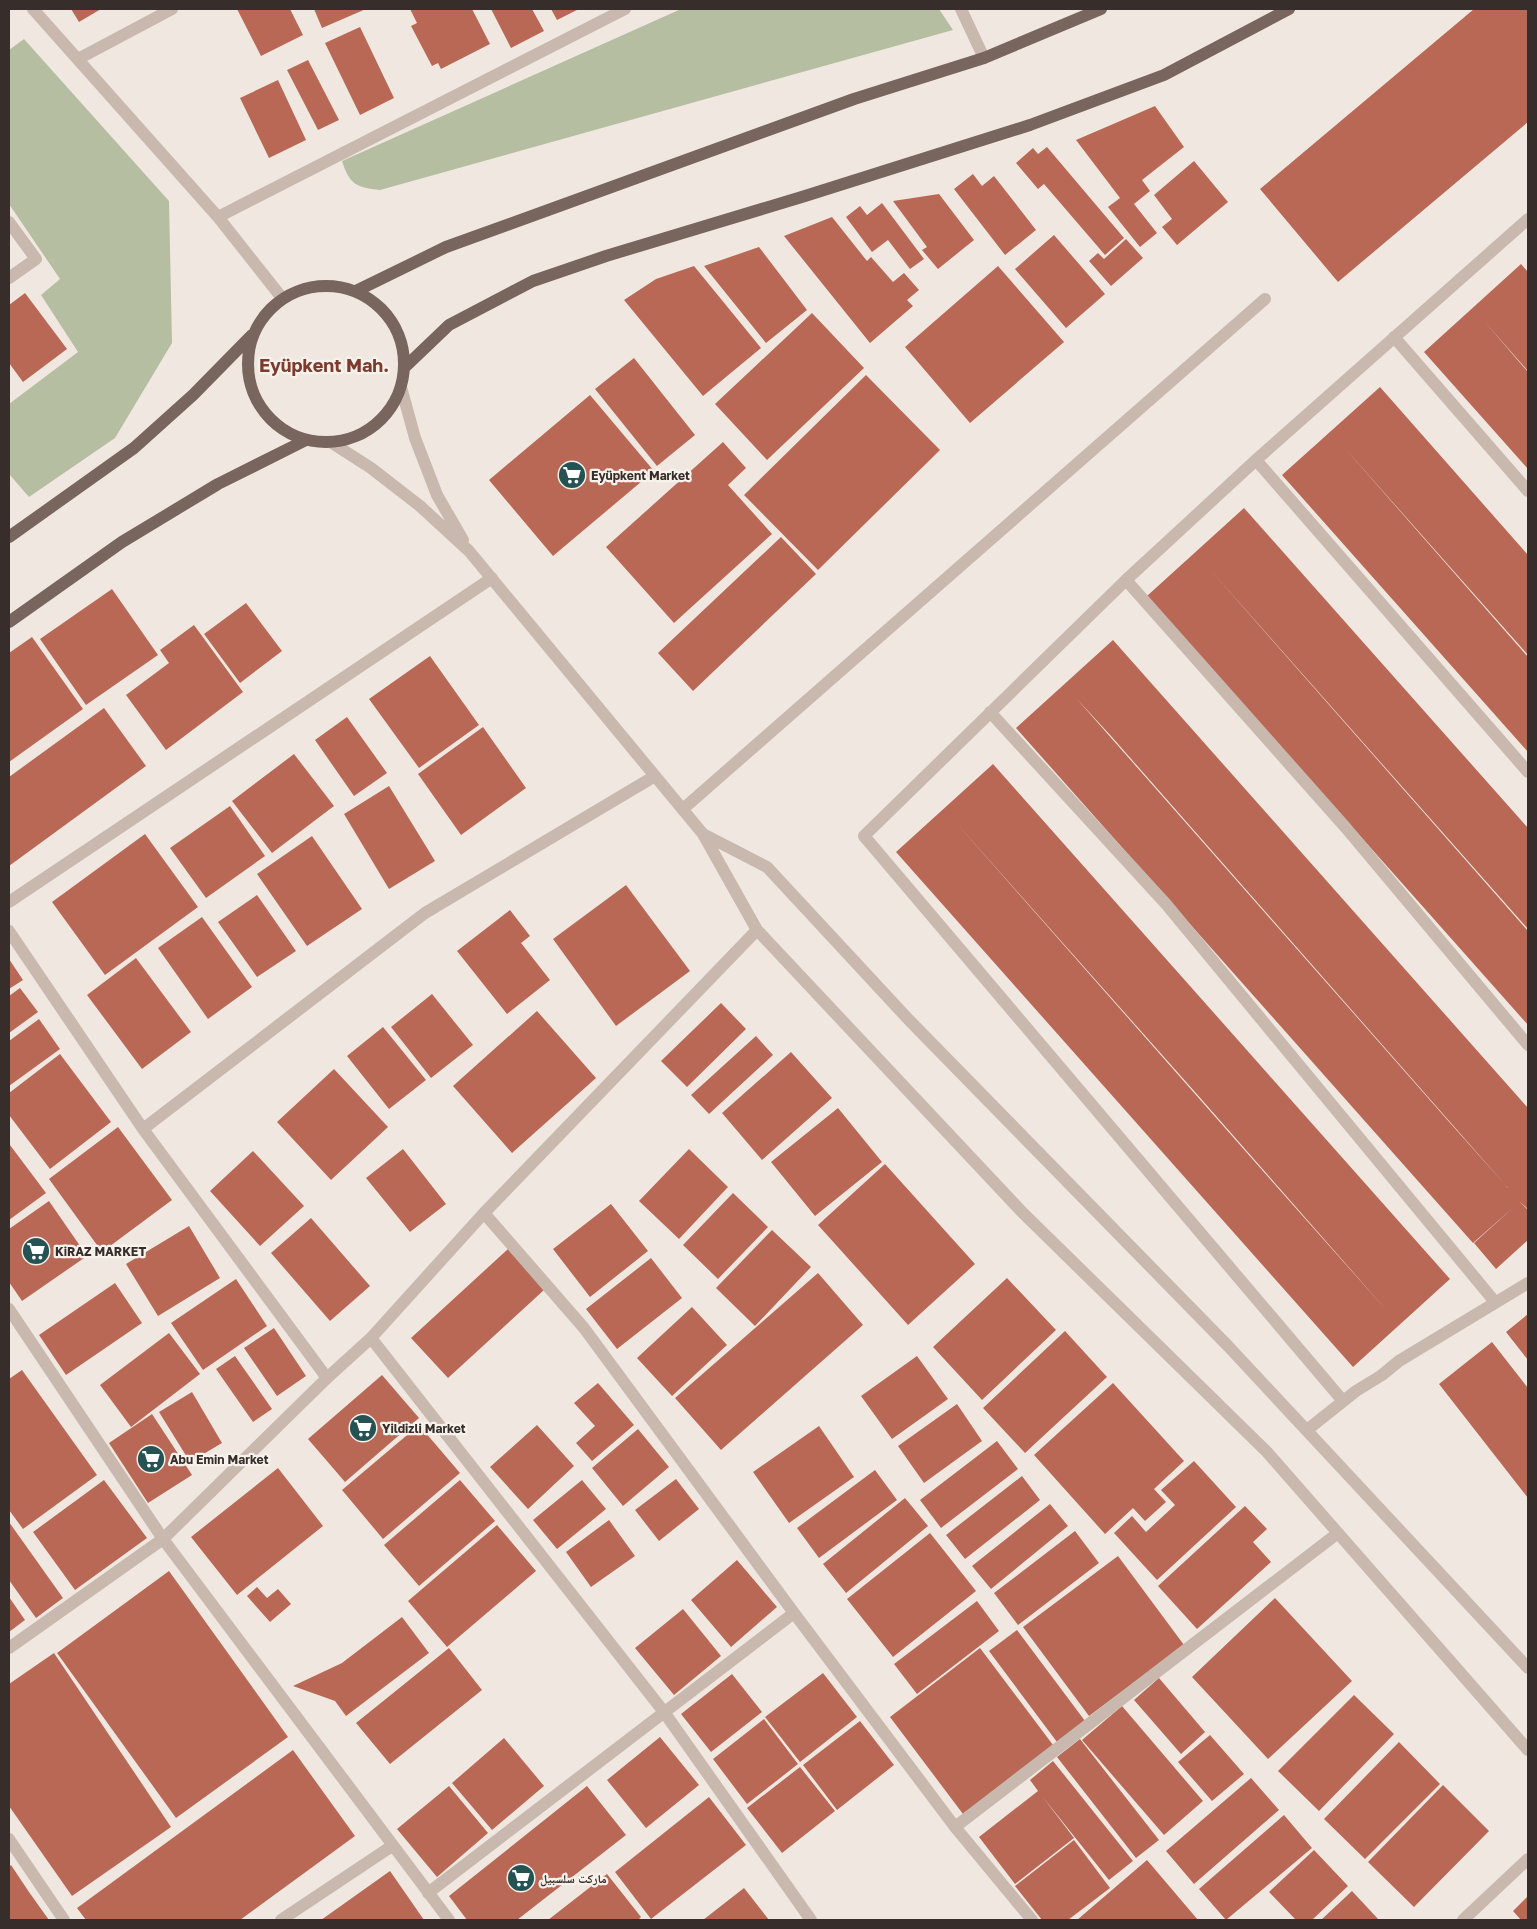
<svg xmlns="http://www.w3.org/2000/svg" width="1537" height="1929" font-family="'Golos Text','Noto Naskh Arabic',sans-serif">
	<rect width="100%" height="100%" fill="#f0e8e0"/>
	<path fill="#b6bea2" d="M 681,9 L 939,9 L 953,30 L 380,190 C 357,188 349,184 342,161 Z
		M 24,39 L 169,201 L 172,343 L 115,438 L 29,497 L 9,474 L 9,404 L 78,352 L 41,295 L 60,279 L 9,204 L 9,50 Z"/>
	<path fill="#b96856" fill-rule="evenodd" d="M 71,9 L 101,9 L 79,22 Z
		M 237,9 L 290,9 L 303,35 L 261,56 Z
		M 314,9 L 366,9 L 322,28 Z
		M 410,9 L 472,9 L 490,44 L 441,69 L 438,63 L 432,66 L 411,26 L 417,23 Z
		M 491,9 L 532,9 L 544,31 L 511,48 Z
		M 551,9 L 579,9 L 557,20 Z
		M 1474,9 L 1528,9 L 1528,122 L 1338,282 L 1260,189 Z
		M 360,27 L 394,98 L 360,115 L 325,43 Z
		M 308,60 L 339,120 L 318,130 L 287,70 Z
		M 278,80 L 306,140 L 269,158 L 240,98 Z
		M 1155,106 L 1184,147 L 1142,180 L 1150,191 L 1134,204 L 1157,233 L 1140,247 L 1108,207 L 1120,198 L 1076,140 Z
		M 1047,147 L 1124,238 L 1105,255 L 1044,184 L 1038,189 L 1016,163 L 1033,148 L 1038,154 Z
		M 1194,161 L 1228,202 L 1177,245 L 1162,227 L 1172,219 L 1154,195 Z
		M 973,174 L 982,186 L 994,176 L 1036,230 L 1005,255 L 954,189 Z
		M 939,194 L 974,240 L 938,269 L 922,250 L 927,247 L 893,201 Z
		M 882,203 L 924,259 L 910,269 L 888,240 L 872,252 L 846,217 L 860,206 L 867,215 Z
		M 832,217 L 867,261 L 871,257 L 893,282 L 904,273 L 919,290 L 907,300 L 913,306 L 870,343 L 784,236 Z
		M 1054,235 L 1105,294 L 1066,328 L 1015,269 Z
		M 1126,239 L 1143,258 L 1111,286 L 1089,261 L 1098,253 L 1104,259 Z
		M 759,247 L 807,310 L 766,343 L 704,266 Z
		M 1521,264 L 1528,272 L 1528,371 L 1484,321 L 1528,372 L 1528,469 L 1424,352 Z
		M 694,266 L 761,348 L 703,396 L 624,300 L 656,279 Z
		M 998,266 L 1064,342 L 970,423 L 905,347 Z
		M 25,293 L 67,349 L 23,382 L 9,363 L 9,305 Z
		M 812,313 L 864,368 L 767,460 L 715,404 Z
		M 634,358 L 695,435 L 657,466 L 595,389 Z
		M 866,375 L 940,450 L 818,570 L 744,495 Z
		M 1380,387 L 1528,555 L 1528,655 L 1342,445 L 1528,657 L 1528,752 L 1282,475 Z
		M 590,395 L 654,471 L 553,556 L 489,480 Z
		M 723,442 L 746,468 L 728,485 L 772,534 L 674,623 L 606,547 Z
		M 1244,508 L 1528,828 L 1528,929 L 1207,566 L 1528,931 L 1528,1025 L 1147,596 Z
		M 781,537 L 816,574 L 693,691 L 658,653 Z
		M 112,589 L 158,655 L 86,705 L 40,639 Z
		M 246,603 L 282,651 L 240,683 L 204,634 Z
		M 194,625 L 243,692 L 166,750 L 126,695 L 169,663 L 160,650 Z
		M 32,637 L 83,709 L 9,762 L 9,653 Z
		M 1113,640 L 1528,1108 L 1528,1209 L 1519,1201 L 1528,1210 L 1528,1240 L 1496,1269 L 1474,1243 L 1515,1206 L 1473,1243 L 1016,728 ZM 1076,698 L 1111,736 L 1508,1188 L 1451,1124 Z
		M 430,656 L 479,725 L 419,768 L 369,699 Z
		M 104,708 L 146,766 L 9,866 L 9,777 Z
		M 347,717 L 387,773 L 354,796 L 315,740 Z
		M 483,727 L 526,788 L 461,835 L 418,774 Z
		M 294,754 L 334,806 L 272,853 L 232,801 Z
		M 993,764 L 1450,1279 L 1353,1367 L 896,852 ZM 951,817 L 1195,1092 L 1388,1312 L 1285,1196 Z
		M 389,786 L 435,861 L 389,889 L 344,814 Z
		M 230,806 L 265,856 L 206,898 L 170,848 Z
		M 145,834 L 198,907 L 105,975 L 52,902 Z
		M 312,836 L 362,909 L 307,946 L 257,874 Z
		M 626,885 L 690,971 L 616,1026 L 553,939 Z
		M 257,895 L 296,951 L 257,977 L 218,922 Z
		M 510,910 L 530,936 L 521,943 L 550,980 L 507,1014 L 457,951 Z
		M 202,917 L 252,987 L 208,1019 L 158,948 Z
		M 136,958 L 191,1032 L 142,1069 L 87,995 Z
		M 9,959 L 23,980 L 9,989 Z
		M 20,988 L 38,1012 L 9,1033 L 9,996 Z
		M 432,994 L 473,1045 L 431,1078 L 391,1027 Z
		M 721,1003 L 746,1029 L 687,1087 L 661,1061 Z
		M 537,1011 L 596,1078 L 512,1153 L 453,1086 Z
		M 39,1019 L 60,1049 L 9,1086 L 9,1041 Z
		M 383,1027 L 426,1080 L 389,1109 L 347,1056 Z
		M 756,1036 L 773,1055 L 709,1114 L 691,1095 Z
		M 791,1052 L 832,1098 L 762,1160 L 722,1113 Z
		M 60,1054 L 111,1122 L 50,1169 L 9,1115 L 9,1093 Z
		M 334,1069 L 388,1127 L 331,1180 L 277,1122 Z
		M 838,1108 L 882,1162 L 815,1216 L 771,1162 Z
		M 118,1127 L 172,1200 L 102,1252 L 49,1179 Z
		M 10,1145 L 46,1193 L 9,1220 L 9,1146 Z
		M 403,1149 L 446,1204 L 410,1232 L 366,1178 Z
		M 689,1149 L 728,1187 L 679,1239 L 639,1201 Z
		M 253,1151 L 304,1206 L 260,1246 L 210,1191 Z
		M 885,1164 L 975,1264 L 908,1325 L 818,1225 Z
		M 733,1193 L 768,1227 L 718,1279 L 683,1245 Z
		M 49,1201 L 87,1256 L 22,1301 L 9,1282 L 9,1229 Z
		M 611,1204 L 648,1251 L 590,1297 L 553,1249 Z
		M 311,1218 L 370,1286 L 330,1321 L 271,1253 Z
		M 189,1226 L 220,1278 L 158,1316 L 126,1264 Z
		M 772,1230 L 811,1267 L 755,1326 L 716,1288 Z
		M 508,1249 L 544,1290 L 448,1378 L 411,1338 Z
		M 651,1258 L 682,1298 L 617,1349 L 586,1309 Z
		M 818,1273 L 863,1325 L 721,1450 L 675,1398 Z
		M 1007,1278 L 1056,1330 L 982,1400 L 933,1347 Z
		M 236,1279 L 267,1326 L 203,1370 L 171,1323 Z
		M 115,1283 L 142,1323 L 66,1375 L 39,1335 Z
		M 692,1307 L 727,1345 L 672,1396 L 637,1358 Z
		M 1528,1314 L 1528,1360 L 1506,1332 Z
		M 274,1328 L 306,1376 L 277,1396 L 244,1348 Z
		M 1065,1331 L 1107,1377 L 1025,1453 L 983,1408 Z
		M 169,1333 L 200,1374 L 131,1427 L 100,1385 Z
		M 1492,1342 L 1528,1388 L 1528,1498 L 1439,1384 Z
		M 235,1356 L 272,1409 L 253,1422 L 216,1369 Z
		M 917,1356 L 948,1399 L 892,1439 L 861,1396 Z
		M 22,1370 L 97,1475 L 23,1529 L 9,1510 L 9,1379 Z
		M 382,1375 L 419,1418 L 345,1482 L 308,1439 Z
		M 598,1383 L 634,1425 L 592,1461 L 576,1443 L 595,1426 L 574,1403 Z
		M 1113,1383 L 1184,1461 L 1154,1489 L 1166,1502 L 1145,1521 L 1133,1508 L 1105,1534 L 1034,1455 Z
		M 192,1392 L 222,1443 L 190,1462 L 159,1412 Z
		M 957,1404 L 982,1441 L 924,1483 L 898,1446 Z
		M 152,1414 L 192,1475 L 148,1503 L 109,1443 Z
		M 419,1425 L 460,1473 L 383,1539 L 342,1490 Z
		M 537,1425 L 574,1466 L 528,1509 L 490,1467 Z
		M 819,1426 L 854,1477 L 789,1523 L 753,1472 Z
		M 638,1429 L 669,1467 L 623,1506 L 592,1468 Z
		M 997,1441 L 1018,1469 L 941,1528 L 920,1500 Z
		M 1194,1461 L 1236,1507 L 1157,1580 L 1114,1533 L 1132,1516 L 1146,1532 L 1175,1505 L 1161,1490 Z
		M 278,1468 L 323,1526 L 237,1595 L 191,1537 Z
		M 875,1470 L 897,1500 L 819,1558 L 797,1528 Z
		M 1022,1476 L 1040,1500 L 965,1559 L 946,1535 Z
		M 676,1479 L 699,1509 L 659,1541 L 635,1510 Z
		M 104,1480 L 147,1538 L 75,1590 L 33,1532 Z
		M 460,1480 L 495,1521 L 419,1586 L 384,1545 Z
		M 582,1480 L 606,1509 L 557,1549 L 533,1520 Z
		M 905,1498 L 928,1526 L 846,1593 L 823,1564 Z
		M 1050,1504 L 1068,1526 L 991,1589 L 972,1566 Z
		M 1245,1506 L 1267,1529 L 1253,1542 L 1271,1562 L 1197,1629 L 1158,1586 Z
		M 609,1520 L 635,1556 L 591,1587 L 566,1552 Z
		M 9,1522 L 63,1598 L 36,1618 L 9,1580 Z
		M 497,1525 L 536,1571 L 447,1647 L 408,1601 Z
		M 1075,1531 L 1099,1563 L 1018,1625 L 994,1593 Z
		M 930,1533 L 976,1591 L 893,1657 L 847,1599 Z
		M 1118,1556 L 1184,1645 L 1089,1716 L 1023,1627 Z
		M 737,1560 L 777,1607 L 731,1647 L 691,1600 Z
		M 169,1571 L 288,1737 L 176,1818 L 57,1653 Z
		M 257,1587 L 267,1598 L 278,1589 L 291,1604 L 270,1622 L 247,1596 Z
		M 9,1597 L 25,1620 L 9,1632 Z
		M 1275,1598 L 1352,1681 L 1268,1759 L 1192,1677 Z
		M 977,1601 L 999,1631 L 917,1694 L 894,1664 Z
		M 683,1609 L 721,1656 L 674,1695 L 635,1648 Z
		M 402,1617 L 429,1653 L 346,1716 L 335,1701 L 293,1686 L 342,1663 Z
		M 1017,1630 L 1085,1721 L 1057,1742 L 989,1651 Z
		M 449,1648 L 482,1690 L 390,1764 L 356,1723 Z
		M 980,1648 L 1053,1745 L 963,1814 L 890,1717 Z
		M 54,1653 L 171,1827 L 72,1896 L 9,1806 L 9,1684 Z
		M 823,1673 L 857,1717 L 800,1762 L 765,1717 Z
		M 732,1674 L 762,1712 L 711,1752 L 681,1714 Z
		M 1159,1678 L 1205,1732 L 1181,1754 L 1134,1700 Z
		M 1354,1695 L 1394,1734 L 1319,1811 L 1278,1771 Z
		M 1122,1706 L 1203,1801 L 1164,1835 L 1082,1740 Z
		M 764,1719 L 798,1764 L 747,1804 L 713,1759 Z
		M 860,1721 L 894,1765 L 837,1810 L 803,1765 Z
		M 1210,1735 L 1244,1774 L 1212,1801 L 1178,1762 Z
		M 660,1737 L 699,1785 L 646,1828 L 607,1780 Z
		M 504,1738 L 544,1786 L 492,1830 L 452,1783 Z
		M 1080,1739 L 1159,1840 L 1136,1858 L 1057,1757 Z
		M 1399,1742 L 1440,1784 L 1365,1859 L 1324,1819 Z
		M 293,1750 L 355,1836 L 240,1920 L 86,1920 L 77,1908 Z
		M 1053,1761 L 1133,1861 L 1109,1880 L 1042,1796 L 1074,1838 L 1015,1884 L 979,1837 L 1038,1791 L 1030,1780 Z
		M 800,1767 L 835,1811 L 782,1853 L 747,1808 Z
		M 1251,1778 L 1279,1810 L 1194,1884 L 1166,1851 Z
		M 1443,1785 L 1489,1831 L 1414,1907 L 1368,1862 Z
		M 449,1786 L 488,1833 L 437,1877 L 397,1829 Z
		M 587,1786 L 626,1835 L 517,1920 L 467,1920 L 449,1896 Z
		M 709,1797 L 746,1845 L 651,1919 L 615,1872 Z
		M 1284,1815 L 1312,1848 L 1226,1920 L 1199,1889 Z
		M 1074,1840 L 1110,1888 L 1068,1920 L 1042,1920 L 1015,1886 Z
		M 1314,1850 L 1348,1886 L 1312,1920 L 1296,1920 L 1269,1892 Z
		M 1147,1860 L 1198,1920 L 1077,1920 Z
		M 11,1865 L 29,1892 L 49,1920 L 9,1920 L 9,1867 Z
		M 390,1871 L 424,1920 L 321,1920 Z
		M 607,1874 L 641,1917 L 638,1920 L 548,1920 Z
		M 744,1888 L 769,1920 L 703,1920 Z
		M 1352,1891 L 1379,1920 L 1321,1920 Z
		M 1528,1896 L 1528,1920 L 1521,1920 L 1513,1911 Z"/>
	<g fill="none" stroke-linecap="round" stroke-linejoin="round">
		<path stroke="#c8b8ad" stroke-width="12" d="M 33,9 L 218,217 L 282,298
			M 961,9 L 984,58
			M 78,59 L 172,9
			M 218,217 L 625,9
			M 9,222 L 36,259 L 9,278
			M 1394,337 L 1528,491
			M 401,387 L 415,438 L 437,495 L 463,540
			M 332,443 L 371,468 L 420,506 L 469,551 L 703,834 L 757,930 L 1023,1213 L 1267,1452 L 1528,1750
			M 1256,460 L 1528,772
			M 1126,580 L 1346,828 L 1528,1045
			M 990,712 L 1166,904 L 1495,1302
			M 683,809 L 1265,299
			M 703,834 L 767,867 L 909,1020 L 1228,1346 L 1528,1668
			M 9,902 L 492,578
			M 9,931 L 143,1129 L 327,1378
			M 143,1129 L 425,913 L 655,776
			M 484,1213 L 584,1328 L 794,1613 L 955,1827 L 1032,1920
			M 9,1309 L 163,1539 L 449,1920
			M 371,1338 L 664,1712 L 811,1920
			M 1343,1401 L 864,836 L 1126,580 L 1256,460 L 1528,219
			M 1307,1430 L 1356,1391 L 1382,1375 L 1399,1361 L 1528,1283
			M 9,1648 L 163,1539 L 327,1378 L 371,1338 L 484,1213 L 757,930
			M 955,1827 L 1338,1533
			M 9,1839 L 64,1920
			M 428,1893 L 794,1613
			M 281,1920 L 392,1846
			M 1463,1920 L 1528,1859"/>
		<path stroke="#77655e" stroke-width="12" d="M248 364a78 78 0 1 1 156 0a78 78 0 1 1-156 0Z
			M 356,291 L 446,247 L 854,99 L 984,58 L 1101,9
			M 404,368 L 449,325 L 533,281 L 606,256 L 805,196 L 1030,125 L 1164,75 L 1289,9
			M 9,537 L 134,448 L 193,395 L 252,335
			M 9,622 L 122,542 L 218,484 L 306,440"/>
	</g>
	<defs>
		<symbol id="supermarket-disc" viewBox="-11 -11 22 22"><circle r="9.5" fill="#255354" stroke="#f8f2ec"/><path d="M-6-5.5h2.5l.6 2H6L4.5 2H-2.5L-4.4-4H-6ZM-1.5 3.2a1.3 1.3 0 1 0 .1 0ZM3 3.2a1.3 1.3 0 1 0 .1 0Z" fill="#fff"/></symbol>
	</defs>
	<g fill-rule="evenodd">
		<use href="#supermarket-disc" x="556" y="459" width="32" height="32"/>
		<use href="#supermarket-disc" x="20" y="1235" width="32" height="32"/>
		<use href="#supermarket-disc" x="347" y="1412" width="32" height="32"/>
		<use href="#supermarket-disc" x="135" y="1443" width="32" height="32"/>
		<use href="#supermarket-disc" x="505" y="1862" width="32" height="32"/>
	</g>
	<g text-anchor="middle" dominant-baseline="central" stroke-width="4.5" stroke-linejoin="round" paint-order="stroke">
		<g font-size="12" font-weight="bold" fill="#372e2b" stroke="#f8f2ec" text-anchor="start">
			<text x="591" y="475">Eyüpkent Market</text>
			<text x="55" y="1251">KiRAZ MARKET</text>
			<text x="382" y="1428">Yildizli Market</text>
			<text x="170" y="1459">Abu Emin Market</text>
			<text x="540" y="1878">ماركت سلسبيل</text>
		</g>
		<g font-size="18" font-weight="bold" fill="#7d3b2d" stroke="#f8f2ec">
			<text x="324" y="365">Eyüpkent Mah.</text>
		</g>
	</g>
	<rect width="1537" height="1929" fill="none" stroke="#372e2b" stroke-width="20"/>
</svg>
